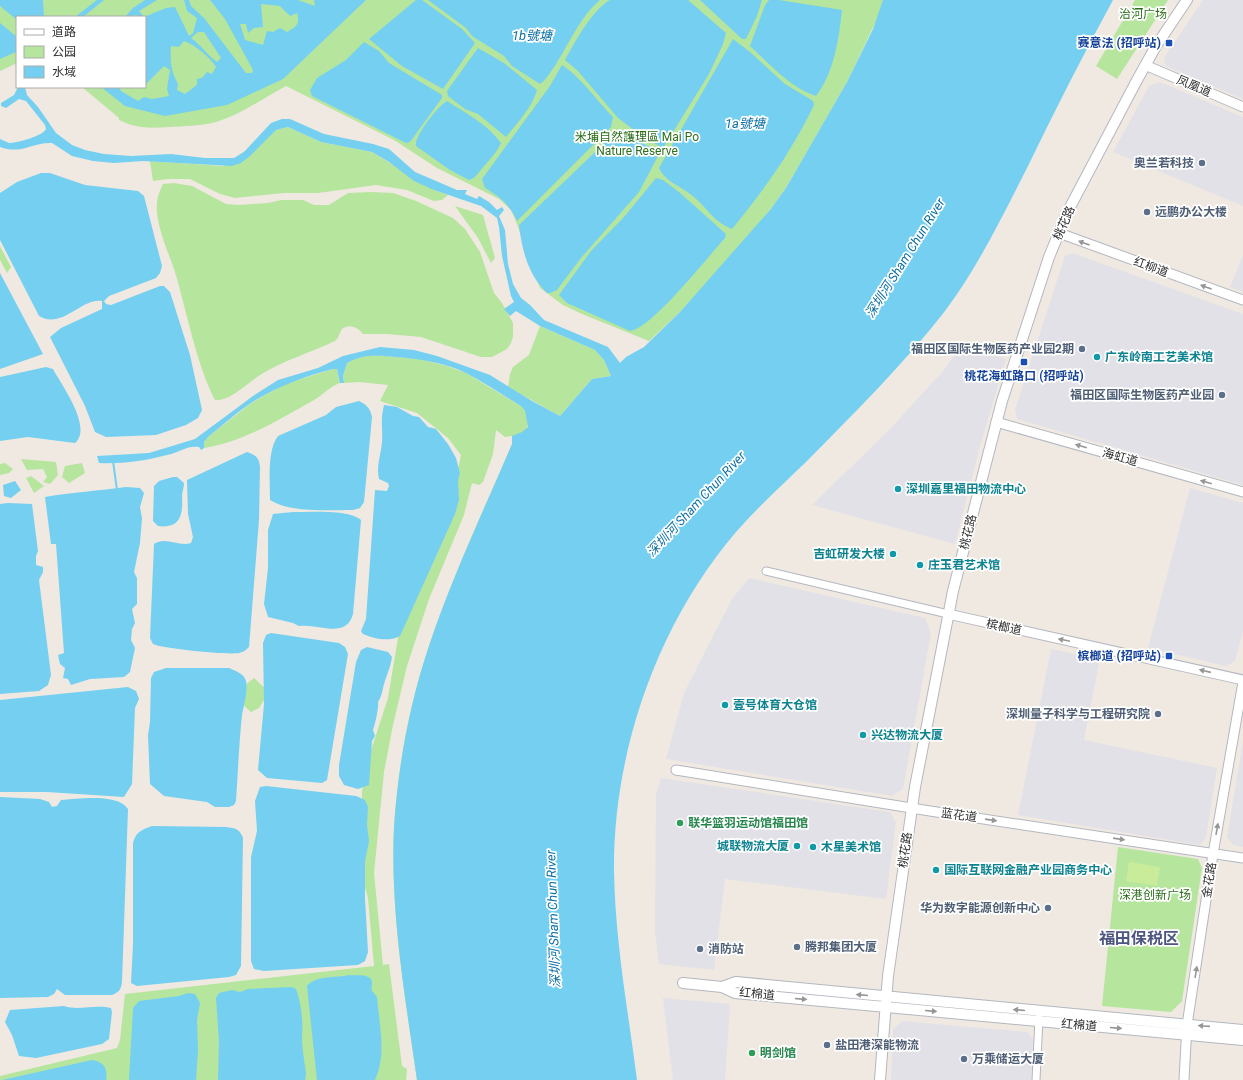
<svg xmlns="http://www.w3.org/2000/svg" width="1243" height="1080" font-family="Roboto,'Noto Sans SC',sans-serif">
	<rect width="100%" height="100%" fill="#efe9e1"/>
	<path fill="#e3e1e8" d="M 1203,0 L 1243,0 L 1243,99 L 1166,66 L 1164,58 Z
		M 1160,82 L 1243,117 L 1243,206 L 1113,152 L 1149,86 Z
		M 1072,253 L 1243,314 L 1243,485 L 1017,419 L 1015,410 L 1065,256 Z
		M 1243,255 L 1243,292 L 1230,287 Z
		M 962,345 L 1006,359 L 980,446 L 955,544 L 812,505 L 890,429 L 943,371 Z
		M 1190,488 L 1243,503 L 1243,631 L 1235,661 L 1226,666 L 1148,648 Z
		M 749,578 L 925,618 L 931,633 L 903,789 L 892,796 L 666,759 L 684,693 L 732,599 Z
		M 1051,649 L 1100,659 L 1084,740 L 1217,768 L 1206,837 L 1200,845 L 1018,815 Z
		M 1243,742 L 1243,847 L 1233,845 L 1227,837 Z
		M 661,778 L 890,812 L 896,822 L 886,899 L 725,879 L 714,970 L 659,964 L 655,930 L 656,795 Z
		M 663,998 L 730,1004 L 725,1080 L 673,1080 Z
		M 902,1021 L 1027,1032 L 1033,1039 L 1031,1080 L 891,1080 L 893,1029 Z"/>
	<path fill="#b6e59e" d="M 0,0 L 993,0 L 877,19 L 847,82 L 786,188 L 761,222 L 680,312 L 649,341 L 582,314 L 563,305 L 540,288 L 527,255 L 517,224 L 511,210 L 499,199 L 437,168 L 394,140 L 286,86 C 263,98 238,117 212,123 C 198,126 184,126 169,127 C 149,128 137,129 119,120 L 119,118 L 82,87 L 145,87 L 145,17 L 17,17 L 17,63 L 0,71 Z
		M 1135,0 L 1168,0 L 1117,79 L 1096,66 Z
		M 288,127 L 321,142 L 372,152 L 434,190 L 448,195 L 442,200 L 434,201 L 407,190 L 376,185 L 318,193 L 284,193 L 235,198 L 220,194 L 190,179 L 167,179 L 153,181 L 150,161 L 223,166 L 276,130 Z
		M 174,183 L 192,186 L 226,204 L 239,205 L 268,203 L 281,200 L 303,200 L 314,205 L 329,205 L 348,193 L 371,192 L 393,193 L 416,201 L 453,218 L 465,229 L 480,252 L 494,293 L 502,303 L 513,323 L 513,337 L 511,343 L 507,349 L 492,357 L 481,357 L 421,337 L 387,334 L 363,334 C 359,328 349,323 342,329 C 339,333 339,338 335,341 C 310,353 284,360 260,375 C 247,383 231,401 215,400 C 196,363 187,312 175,272 C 169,254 155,223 157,204 C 157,198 160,190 163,184 Z
		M 455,206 L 483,215 L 495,258 L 491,263 L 478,238 Z
		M 0,246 L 11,267 L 7,273 L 0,260 Z
		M 540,326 L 595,350 L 604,360 L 611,376 L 592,379 L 560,416 L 508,387 L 510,374 L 513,367 L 529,355 Z
		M 373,355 L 420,359 L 447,366 L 466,373 L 521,406 L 525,411 L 528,423 L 417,1080 C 405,996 390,912 394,827 C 398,767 409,706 428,649 C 451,579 483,512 512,444 L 512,436 L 505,437 L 496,430 L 493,454 L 483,482 L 479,485 L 472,483 L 464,515 L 429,599 L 407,666 L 393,725 L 384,772 L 374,873 L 383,965 L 389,964 L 402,1066 L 407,1069 L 406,1080 L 0,1080 L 0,1076 L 117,1048 L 120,1040 L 125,994 L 374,966 L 368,898 L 360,870 L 362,792 L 365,769 L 388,698 L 400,626 L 454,490 L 461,455 L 448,438 L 417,413 L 380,401 L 388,385 L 359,382 L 344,383 L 343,376 L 347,363 L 355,358 Z
		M 333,369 L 337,369 L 340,383 C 330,386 323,395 314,400 C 280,419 244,442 204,448 L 204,442 L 208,437 L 250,404 L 265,395 L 288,383 Z
		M 21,459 L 56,462 L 58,475 L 50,484 L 43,482 L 47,477 L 43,469 L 27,470 Z
		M 5,463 L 13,469 L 9,473 L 0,475 L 0,464 Z
		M 82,463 L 85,473 L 69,483 L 62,477 L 65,466 Z
		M 31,476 L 44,486 L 34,493 L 26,478 Z
		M 254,678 L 269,692 L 259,708 L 251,712 L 240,702 L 239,690 Z
		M 1118,847 L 1198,859 L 1202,868 L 1182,1001 L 1171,1012 L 1102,1006 Z"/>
	<path fill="#c9ec9a" d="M 1129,862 L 1160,867 L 1157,886 L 1126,881 Z"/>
	<path fill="#75cff0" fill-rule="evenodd" d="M 0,0 L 43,0 L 44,17 L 17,17 L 17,20 L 0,6 Z
		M 97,0 L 104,0 L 83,17 L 75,17 Z
		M 145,0 L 157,0 L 139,11 L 144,17 L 166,8 L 175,7 L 189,36 L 193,33 L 197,18 L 187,11 L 184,0 L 189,0 L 191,6 L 204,18 L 246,73 L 252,73 L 253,70 L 225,19 L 210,0 L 298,0 L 315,6 L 314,0 L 366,0 L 283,79 L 227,105 L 165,116 L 125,106 L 101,87 L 119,87 L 121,91 L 138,101 L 144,97 L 152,99 L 169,96 L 167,89 L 170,70 L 164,66 L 145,85 L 145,17 L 138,17 L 136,15 L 125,17 L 133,8 ZM 261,4 L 280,6 L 290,16 L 297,13 C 300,24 297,26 287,32 L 280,28 L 273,32 L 267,31 L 263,45 L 245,40 L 240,24 L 246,24 L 248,33 L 254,28 L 263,27 ZM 198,32 L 204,32 L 221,58 L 217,62 C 207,55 201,45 191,38 ZM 184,41 C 194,44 211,58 216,67 L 212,74 L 207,72 L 202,78 L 197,79 L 197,85 L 185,94 L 177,90 L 178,84 C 171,72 170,61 171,46 L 179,47 Z
		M 416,0 L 422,0 L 462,29 L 475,43 L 443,89 L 402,66 L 369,39 Z
		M 428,0 L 600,0 C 580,17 570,42 556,64 C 551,71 547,79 540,84 L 512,66 L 504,56 L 472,36 L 466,28 Z
		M 610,0 L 688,0 L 726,33 L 723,44 L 709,74 L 663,148 L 642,136 L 618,118 L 578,71 L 565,60 C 575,42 592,10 610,0 Z
		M 700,0 L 762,0 L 757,16 L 746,39 L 742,39 Z
		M 769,0 L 779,0 L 842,10 C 839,38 834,73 816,96 C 790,88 770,64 750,46 L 765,5 Z
		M 883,0 L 1113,0 C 1083,55 1055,110 1028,166 C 1003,215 978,267 945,311 C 903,365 854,413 806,462 C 782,485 758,507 736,532 C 658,623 613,751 614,870 C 615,941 628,1010 637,1080 L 417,1080 C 405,996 390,912 394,827 C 398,767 409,706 428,649 C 451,579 483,512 512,444 L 512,436 L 522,432 L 528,427 L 525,411 L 521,406 C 503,395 485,383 466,373 C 444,362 419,359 395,357 C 378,355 362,354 347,363 L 343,376 L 344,383 L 340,383 L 337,369 L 333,369 C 305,376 276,387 251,403 C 236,413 222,426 208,437 L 204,442 L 204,448 L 201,450 L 199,447 C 187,445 178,453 167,455 C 145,461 121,464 99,463 L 97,456 L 149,453 L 195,439 L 253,396 L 278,380 L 318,368 L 343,356 L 380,347 L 414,350 L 437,356 L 490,375 L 532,401 L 560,416 L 592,379 L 611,376 L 604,360 L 595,350 L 540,326 L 516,311 L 510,316 L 504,309 L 514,302 L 511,296 L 502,256 L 499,227 L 497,218 L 481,206 L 434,190 L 414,181 L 389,162 L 372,152 L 321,142 L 288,127 L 276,130 L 250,156 L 241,163 L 232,166 L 143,161 L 114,163 L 93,161 L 72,156 L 52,143 C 33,142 21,155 0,147 L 0,139 C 3,140 6,142 9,143 C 17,143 43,136 46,129 L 45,125 L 26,101 L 19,99 L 6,108 L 1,106 L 1,103 L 14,95 L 18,87 L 25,87 L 27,95 L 38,107 L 56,133 L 72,145 L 85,150 L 104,154 L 131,156 L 171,154 L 205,158 L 234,158 L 244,152 L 271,123 L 282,119 L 290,119 L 324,134 L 373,144 L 389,149 L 415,172 L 457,190 L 467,190 L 465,194 L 477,199 L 479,196 L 489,202 L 497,210 L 502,207 L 504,210 L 499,216 L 505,230 L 508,264 L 513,284 L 521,298 L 530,305 L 544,320 L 608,347 L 620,363 L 626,357 L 644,347 L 680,312 L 770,210 L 786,188 L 847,82 L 873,29 Z
		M 0,23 L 17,37 L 16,52 L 0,59 Z
		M 733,39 L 750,52 L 785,84 L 813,101 L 814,105 C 792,151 764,190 732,229 C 715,223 707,208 694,197 C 683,187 665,182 659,168 Z
		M 364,42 L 379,51 L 389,63 L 442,95 L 442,98 L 410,142 L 406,143 L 312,96 L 310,90 L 317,78 L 346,60 Z
		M 478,48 L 504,63 L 537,90 C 532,108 517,123 506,137 L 478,114 L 465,109 L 448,96 L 447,91 Z
		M 562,65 C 582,78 596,100 613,117 L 611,127 L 517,221 C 510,205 500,197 485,188 L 482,179 L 550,86 Z
		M 447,101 C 467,114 486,123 501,143 L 496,152 L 474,178 L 469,180 L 450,170 L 416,146 C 414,136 438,106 447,101 Z
		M 618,130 L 625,130 L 640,142 L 658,151 L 658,156 L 639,192 L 581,258 L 557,290 L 550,293 L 547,293 C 528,275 522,250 519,225 Z
		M 41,173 L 50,173 L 85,185 L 138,191 L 144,196 L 162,266 L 160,273 L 156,278 L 109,296 L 104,301 L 106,304 L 111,305 L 160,286 L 164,286 L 170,292 L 190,355 L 202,410 L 198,418 L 186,425 L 156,435 L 106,437 L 95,432 L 85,406 L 50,337 L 61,328 L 102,309 L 102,301 C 82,297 62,330 39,316 L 0,240 L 0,193 L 17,182 Z
		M 656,178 L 663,180 L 679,192 L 726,234 L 725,238 C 707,258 652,328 630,331 L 567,303 L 559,295 L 591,251 L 624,217 Z
		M 0,273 L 43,354 L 0,369 Z
		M 46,367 L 53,369 C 62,386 93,427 75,443 L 28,437 L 0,441 L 0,377 Z
		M 359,401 C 367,405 370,408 372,417 L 364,502 L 360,508 L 353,510 C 329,510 290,513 270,500 C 270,481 267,450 278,436 L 326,415 L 336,407 Z
		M 384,405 L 397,407 L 413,416 L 419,417 L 428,427 L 436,429 L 448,444 L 456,458 L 460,473 L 458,480 L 459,500 L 455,514 L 400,636 C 390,642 374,639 363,634 L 361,631 L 366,619 L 375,490 L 387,491 L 389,486 L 388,483 L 379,479 C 376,466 381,455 382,442 C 383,428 380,421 384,405 Z
		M 247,452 C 256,455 259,458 260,467 L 259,520 L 249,647 C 246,650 244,652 239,653 C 228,655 164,649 153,644 L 150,638 L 154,544 C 166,536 178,547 191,543 L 193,537 L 188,514 L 187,480 Z
		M 173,477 L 177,477 L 184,483 C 184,488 182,492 182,496 C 183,514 181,529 158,526 L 153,521 L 154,486 L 159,481 Z
		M 15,481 L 21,490 L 11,498 L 4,496 L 3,485 Z
		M 126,487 L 140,488 L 144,493 L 140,507 L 142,518 L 140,543 L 134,572 L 137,578 L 137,604 L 132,609 L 135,623 L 132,629 L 131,640 L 135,648 L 130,672 L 124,677 L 90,679 L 71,685 L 68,679 L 63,678 L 65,668 L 60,664 L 58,655 L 64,653 L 56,544 L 51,544 L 45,497 C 72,492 99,491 126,487 Z
		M 8,503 L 32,504 L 38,551 L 36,556 L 36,565 L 43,567 L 43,572 L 39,580 L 51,675 L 48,685 L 39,691 L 0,694 L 0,504 Z
		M 293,512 C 310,512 349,509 361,520 L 353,614 C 346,640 318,623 299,626 L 293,623 L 268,617 L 264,604 L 268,568 L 268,530 L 273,514 Z
		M 271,633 L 339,643 L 345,647 L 348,654 L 327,780 L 322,783 L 267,778 L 258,770 L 264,704 L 263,643 L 266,635 Z
		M 367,647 L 388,652 L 392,657 C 390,669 387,674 384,684 C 382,691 382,696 378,702 C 379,707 375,725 373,730 L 375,736 L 372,741 L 369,785 L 358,789 L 344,785 L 339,776 L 339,765 L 356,662 L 361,650 Z
		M 166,668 L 229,668 C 235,671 244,673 246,681 C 248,691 244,704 242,715 C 239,743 238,772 236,801 L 234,805 L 229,807 L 215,807 L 207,802 L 164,796 L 150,784 L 148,735 L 150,722 L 151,678 L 154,672 Z
		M 128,687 L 136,691 L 139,699 L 135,708 L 132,784 L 124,797 L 47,792 L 0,792 L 0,700 Z
		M 266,786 L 356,796 L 365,800 L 368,807 L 367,825 L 369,841 L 365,861 L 365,898 L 368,952 L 365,961 L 358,965 L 264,971 L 254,969 L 251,961 L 251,857 L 257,831 L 255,801 L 260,787 Z
		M 0,797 L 40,799 L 49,802 L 52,807 L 57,806 L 61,800 C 79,799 117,793 128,809 L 122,982 C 121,990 119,992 112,995 L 65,995 L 57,989 L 54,994 L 48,997 L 0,998 Z
		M 152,826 L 226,827 C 235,828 240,829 243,838 L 241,966 L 236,975 L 229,977 L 137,986 L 131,983 L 133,944 L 133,843 C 136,832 141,830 152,826 Z
		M 349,975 C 355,976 371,973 372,982 C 372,985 371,988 372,991 L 377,997 C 379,1024 387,1054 375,1080 L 317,1080 L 307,986 C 316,975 336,978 349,975 Z
		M 292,987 L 296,989 C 302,1005 303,1023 302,1039 C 302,1050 305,1063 306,1074 L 305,1080 L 218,1080 L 219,1041 L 216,998 L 219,993 L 232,990 L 240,992 L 248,989 Z
		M 188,993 L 195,994 L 200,1003 L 197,1020 L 198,1049 L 196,1080 L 129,1080 L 133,1008 L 139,1001 L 179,996 Z
		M 64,1006 C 79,1011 95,1004 111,1008 L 112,1012 L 109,1039 L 102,1044 L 36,1058 L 19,1056 L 12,1035 L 5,1022 L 10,1010 Z
		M 92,1060 C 104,1062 108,1068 106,1080 L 2,1080 Z"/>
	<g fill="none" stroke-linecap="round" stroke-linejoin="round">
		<path stroke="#75cff0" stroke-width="2" d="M 113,461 L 117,490"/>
		<defs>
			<path id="minor" d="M 766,571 L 948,614
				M 1036,1080 L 1039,1018"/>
			<path id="tertiary" d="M 1145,65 L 1243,107
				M 1059,233 L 1243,300
				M 996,422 L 1243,492
				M 948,614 L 1243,680
				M 676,770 L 930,811 L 1243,858
				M 1184,1080 L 1187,1025 L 1213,854 L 1243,682"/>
			<path id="secondary" d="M 683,983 L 722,987 L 735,993 L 1243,1040
				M 722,987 L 736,982 L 1243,1030
				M 880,1080 L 888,976 L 915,787 L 953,591 L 1002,401 L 1049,257 L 1068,211 L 1136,82 L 1156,46 L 1187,0"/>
		</defs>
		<use href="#minor" stroke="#b4b7c1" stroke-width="9"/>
		<use href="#tertiary" stroke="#b4b7c1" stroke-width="11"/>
		<use href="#secondary" stroke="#b4b7c1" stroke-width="12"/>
		<use href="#minor" stroke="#fff" stroke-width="7"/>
		<use href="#tertiary" stroke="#fff" stroke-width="9"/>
		<use href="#secondary" stroke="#fff" stroke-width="10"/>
	</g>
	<defs><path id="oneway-solid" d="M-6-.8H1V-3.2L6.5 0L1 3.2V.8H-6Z"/></defs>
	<g fill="#969696">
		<use href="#oneway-solid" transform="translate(1084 243) rotate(-160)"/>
		<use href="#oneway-solid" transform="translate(1206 287) rotate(-160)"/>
		<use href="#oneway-solid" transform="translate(1081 446) rotate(-164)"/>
		<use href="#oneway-solid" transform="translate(1206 482) rotate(-164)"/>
		<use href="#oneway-solid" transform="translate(1064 640) rotate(-168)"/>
		<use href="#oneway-solid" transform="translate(1205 671) rotate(-167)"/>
		<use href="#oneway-solid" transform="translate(991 820) rotate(8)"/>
		<use href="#oneway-solid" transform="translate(1217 829) rotate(-80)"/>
		<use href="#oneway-solid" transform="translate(1119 839) rotate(8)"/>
		<use href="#oneway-solid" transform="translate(1196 972) rotate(-81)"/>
		<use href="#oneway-solid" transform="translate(862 995) rotate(-175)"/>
		<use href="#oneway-solid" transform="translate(801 999) rotate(5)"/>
		<use href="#oneway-solid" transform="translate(1019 1010) rotate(-175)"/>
		<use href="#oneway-solid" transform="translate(931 1011) rotate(5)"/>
		<use href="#oneway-solid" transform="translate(1204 1026) rotate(-176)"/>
		<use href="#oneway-solid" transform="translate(1116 1028) rotate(5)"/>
	</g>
	<g fill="#1a4fb4" stroke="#fff" stroke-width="1.5">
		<rect x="1165" y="39" width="8" height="8" rx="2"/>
		<rect x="1020" y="358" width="8" height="8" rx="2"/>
		<rect x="1165" y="652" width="8" height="8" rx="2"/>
	</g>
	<g fill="#5c6f8a" stroke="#fff" stroke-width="1.5">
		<circle cx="1202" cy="163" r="4"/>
		<circle cx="1147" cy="212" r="4"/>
		<circle cx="1082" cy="349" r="4"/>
		<circle cx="1222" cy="395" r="4"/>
		<circle cx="1158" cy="714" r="4"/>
		<circle cx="1048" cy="908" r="4"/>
		<circle cx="797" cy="947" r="4"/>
		<circle cx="700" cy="949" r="4"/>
		<circle cx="827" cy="1045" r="4"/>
		<circle cx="964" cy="1059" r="4"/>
	</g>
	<g fill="#0f9aa8" stroke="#fff" stroke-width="1.5">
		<circle cx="1097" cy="357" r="4"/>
		<circle cx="898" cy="489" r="4"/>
		<circle cx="893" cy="554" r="4"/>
		<circle cx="920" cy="565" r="4"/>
		<circle cx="725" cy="705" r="4"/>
		<circle cx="863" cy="735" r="4"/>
		<circle cx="797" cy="846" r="4"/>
		<circle cx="813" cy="847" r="4"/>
		<circle cx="936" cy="870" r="4"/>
	</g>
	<g fill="#2e9e5b" stroke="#fff" stroke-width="1.5">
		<circle cx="680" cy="823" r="4"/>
		<circle cx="752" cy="1053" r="4"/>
	</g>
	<g text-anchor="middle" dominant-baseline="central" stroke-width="3.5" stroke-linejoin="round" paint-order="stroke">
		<g font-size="12" fill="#2c6e1b" stroke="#fff">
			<text x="1143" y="14">治河广场</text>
			<text x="637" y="137">米埔自然護理區 Mai Po<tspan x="637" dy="14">Nature Reserve</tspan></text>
			<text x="1155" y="895">深港创新广场</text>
		</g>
		<g font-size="12" font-weight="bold" fill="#164399" stroke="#fff" text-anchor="end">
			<text x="1161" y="43">赛意法 (招呼站)</text>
			<text x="1024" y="376" text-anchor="middle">桃花海虹路口 (招呼站)</text>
			<text x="1161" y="656">槟榔道 (招呼站)</text>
		</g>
		<g font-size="12" fill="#2e2e2e" stroke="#fff">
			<text transform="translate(1194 86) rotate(23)">凤凰道</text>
			<text transform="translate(1064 223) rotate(-66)">桃花路</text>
			<text transform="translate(1151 267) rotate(20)">红柳道</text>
			<text transform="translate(1120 457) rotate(16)">海虹道</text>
			<text transform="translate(968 532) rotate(-76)">桃花路</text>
			<text transform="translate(1004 627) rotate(12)">槟榔道</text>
			<text transform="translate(959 815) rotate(8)">蓝花道</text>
			<text transform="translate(905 850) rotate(-82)">桃花路</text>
			<text transform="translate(1209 880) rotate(-81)">金花路</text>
			<text transform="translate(757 994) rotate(6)">红棉道</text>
			<text transform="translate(1079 1025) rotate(5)">红棉道</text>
		</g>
		<g font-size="12" font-weight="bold" fill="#4e5e75" stroke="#fff" text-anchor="end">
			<text x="1194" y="163">奥兰若科技</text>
			<text x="1155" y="212" text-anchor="start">远鹏办公大楼</text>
			<text x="1074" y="349">福田区国际生物医药产业园2期</text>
			<text x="1214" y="395">福田区国际生物医药产业园</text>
			<text x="1150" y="714">深圳量子科学与工程研究院</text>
			<text x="1040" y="908">华为数字能源创新中心</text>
			<text x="805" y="947" text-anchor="start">腾邦集团大厦</text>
			<text x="708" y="949" text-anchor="start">消防站</text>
			<text x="835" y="1045" text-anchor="start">盐田港深能物流</text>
			<text x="972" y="1059" text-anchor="start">万乘储运大厦</text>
		</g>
		<g font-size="12" font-weight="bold" fill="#0d838f" stroke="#fff" text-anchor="start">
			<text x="1105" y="357">广东岭南工艺美术馆</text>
			<text x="906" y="489">深圳嘉里福田物流中心</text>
			<text x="885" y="554" text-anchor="end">吉虹研发大楼</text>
			<text x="928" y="565">庄玉君艺术馆</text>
			<text x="733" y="705">壹号体育大仓馆</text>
			<text x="871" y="735">兴达物流大厦</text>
			<text x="789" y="846" text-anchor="end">城联物流大厦</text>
			<text x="821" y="847">木星美术馆</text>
			<text x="944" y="870">国际互联网金融产业园商务中心</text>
		</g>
		<g font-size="12" font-weight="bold" fill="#27864d" stroke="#fff" text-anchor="start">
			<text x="688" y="823">联华篮羽运动馆福田馆</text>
			<text x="760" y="1053">明剑馆</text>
		</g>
		<g font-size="13" font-style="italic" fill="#0d6fa3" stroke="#fff">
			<text x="532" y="35">1b號塘</text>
			<text x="745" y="123">1a號塘</text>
			<text transform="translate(905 258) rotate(-58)">深圳河 Sham Chun River</text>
			<text transform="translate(696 504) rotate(-47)">深圳河 Sham Chun River</text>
			<text transform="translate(553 919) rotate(-92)">深圳河 Sham Chun River</text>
		</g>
		<g font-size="16" font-weight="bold" fill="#4d5680" stroke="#fff">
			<text x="1139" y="938">福田保税区</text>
		</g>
	</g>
	<rect x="16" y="16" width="130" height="72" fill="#ffffff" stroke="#ababab"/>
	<rect x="24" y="29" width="20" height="6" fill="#ffffff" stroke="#ababab"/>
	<text x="52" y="36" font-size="12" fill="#2e2e2e">道路</text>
	<rect x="24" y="46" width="20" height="12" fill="#b6e59e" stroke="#ababab"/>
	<text x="52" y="56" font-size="12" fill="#2e2e2e">公园</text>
	<rect x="24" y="66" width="20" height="12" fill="#75cff0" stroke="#ababab"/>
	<text x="52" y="76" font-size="12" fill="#2e2e2e">水域</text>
</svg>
